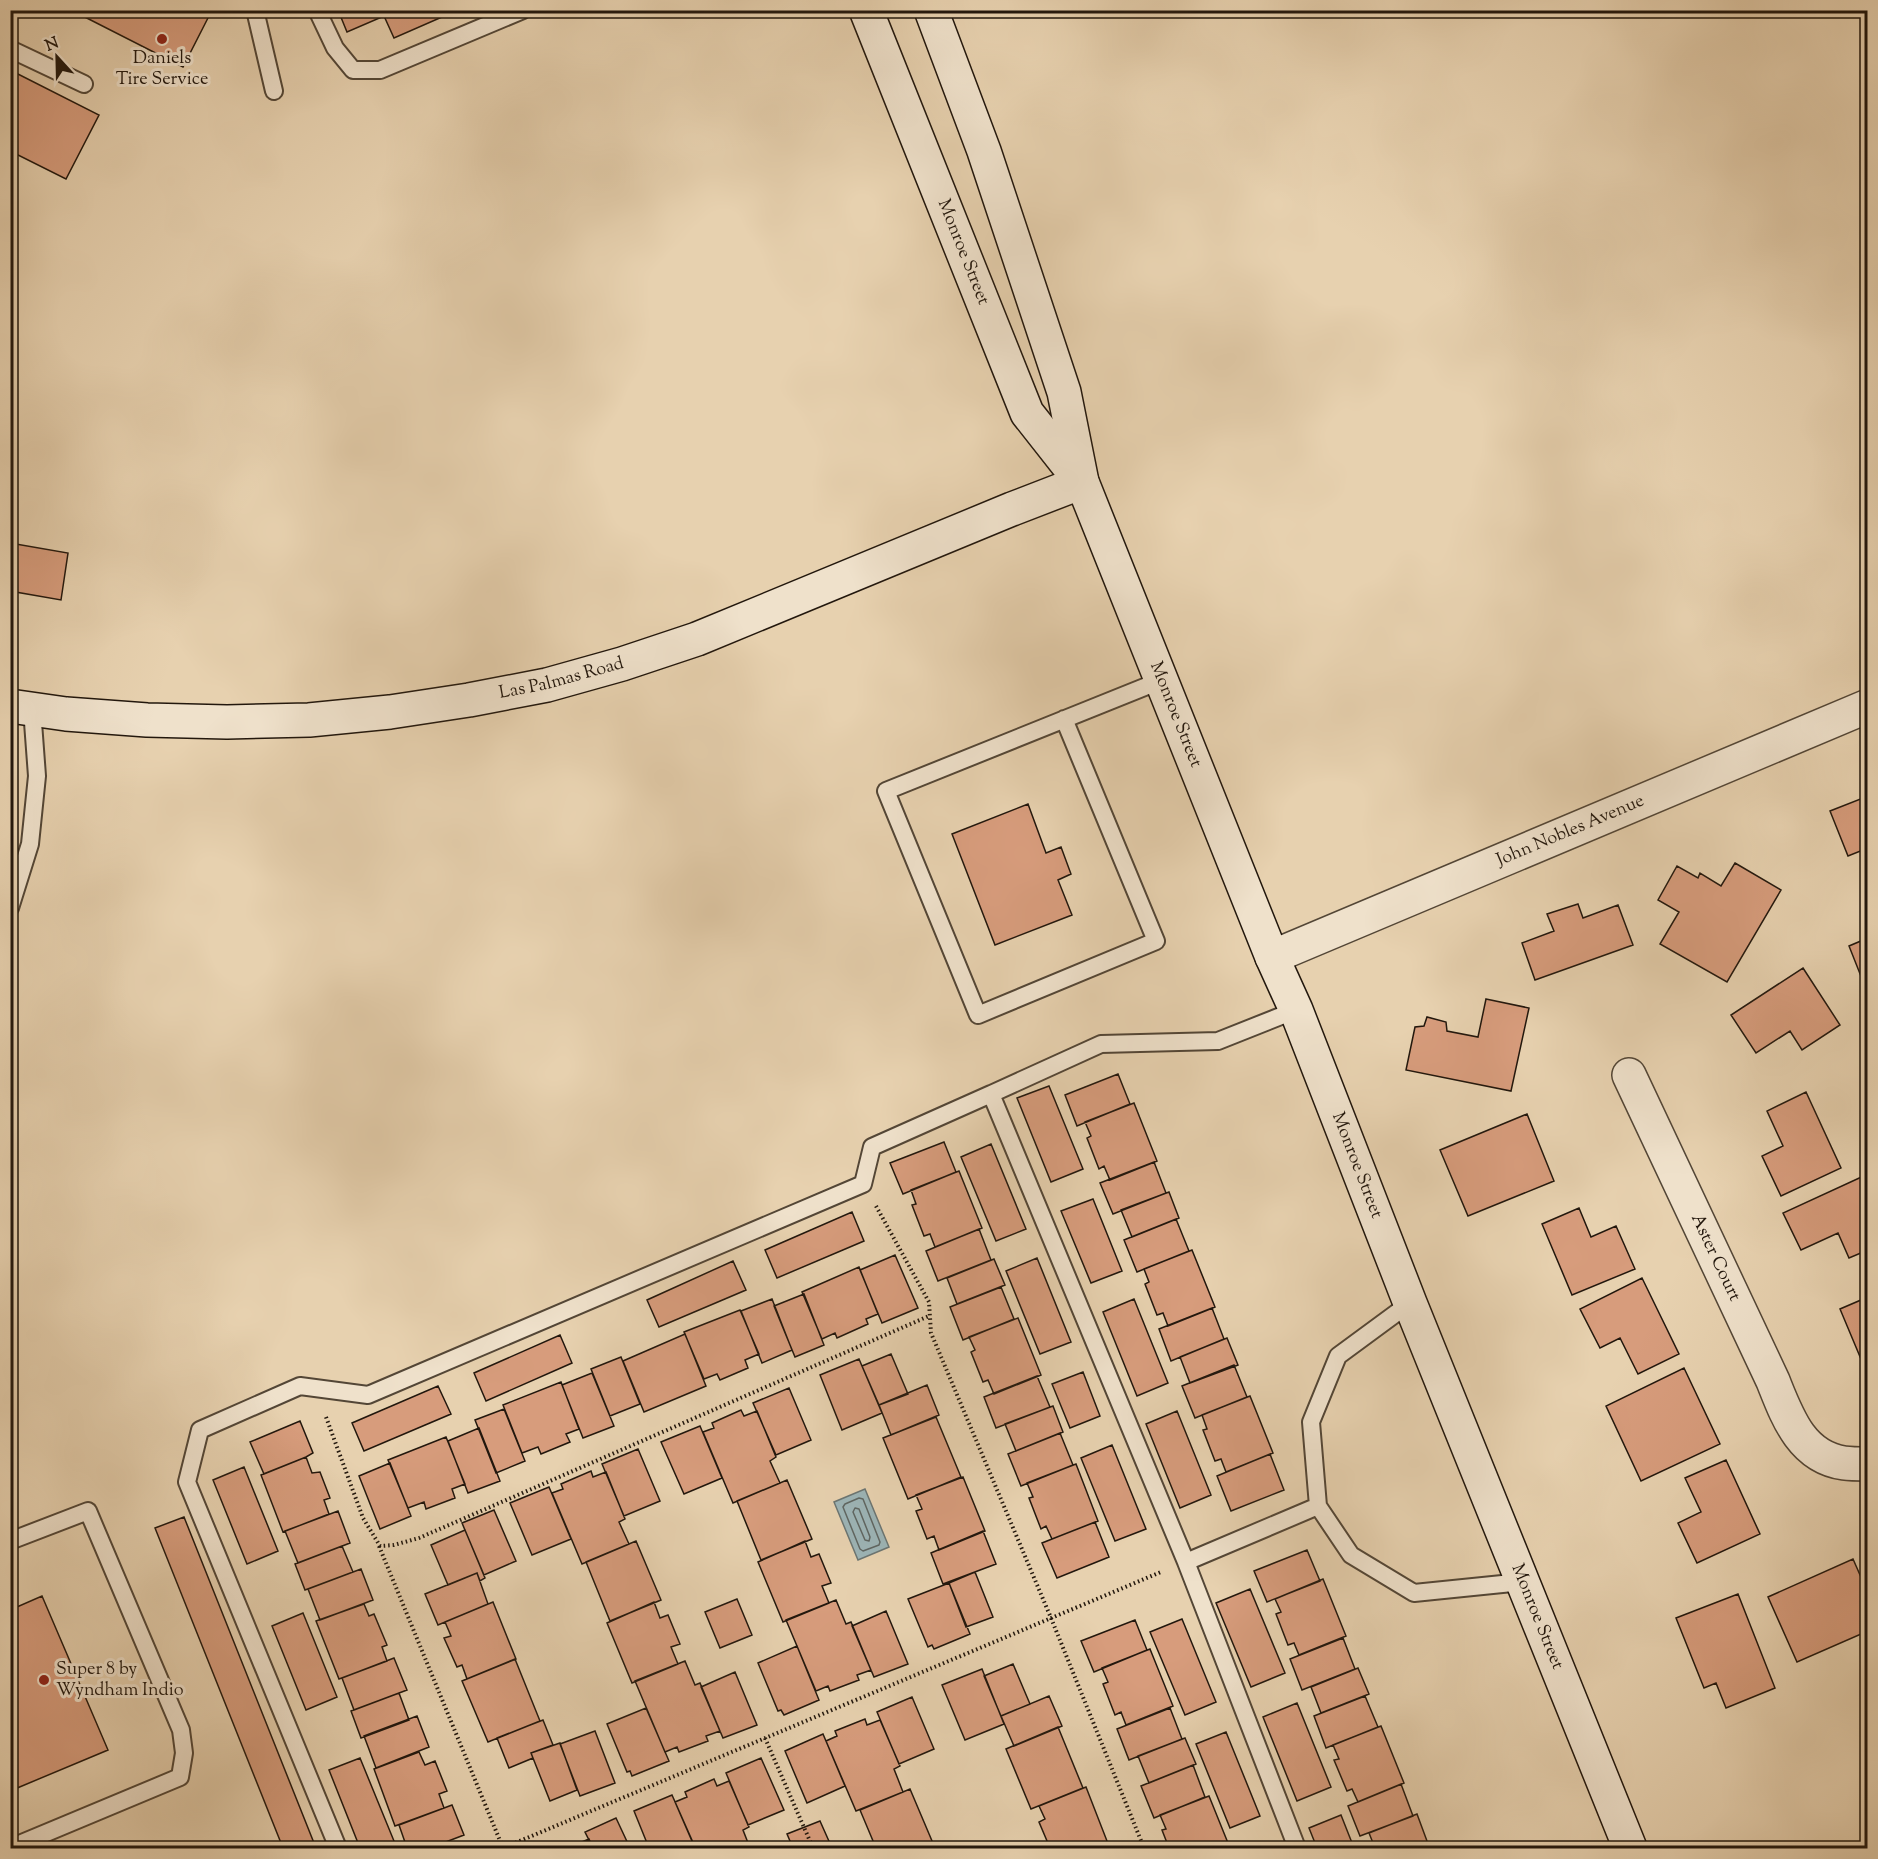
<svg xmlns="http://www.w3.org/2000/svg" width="1878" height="1859" font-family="'Sorts Mill Goudy',serif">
	<rect width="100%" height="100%" fill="#e7d1af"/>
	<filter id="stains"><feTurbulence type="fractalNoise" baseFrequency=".00333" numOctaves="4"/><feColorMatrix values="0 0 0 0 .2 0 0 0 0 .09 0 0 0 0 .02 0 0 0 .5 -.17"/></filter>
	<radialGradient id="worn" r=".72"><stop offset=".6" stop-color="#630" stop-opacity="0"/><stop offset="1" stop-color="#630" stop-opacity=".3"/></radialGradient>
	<path fill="#9cb4b6" stroke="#6b7572" stroke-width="1.5" d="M 865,1489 L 889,1547 L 858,1560 L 834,1502 Z"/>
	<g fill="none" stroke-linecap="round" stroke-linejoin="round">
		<path stroke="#5f6662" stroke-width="1.5" d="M 859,1498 L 863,1499 L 880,1542 L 879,1545 L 863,1551 L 860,1549 L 843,1507 L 845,1504 Z
			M 855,1508 L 859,1509 L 870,1537 L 869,1541 L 865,1540 L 853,1512 Z"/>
	</g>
	<path fill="#d79c7c" stroke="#22170d" stroke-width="1.5" d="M 71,10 L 212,10 L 183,67 Z
		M 338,10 L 458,10 L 394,38 L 384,16 L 347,32 Z
		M 10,70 L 99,115 L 66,179 L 10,151 Z
		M 10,543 L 68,553 L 61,600 L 10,591 Z
		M 1868,796 L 1868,848 L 1848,856 L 1830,811 Z
		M 1028,804 L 1046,853 L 1061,847 L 1071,874 L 1058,880 L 1072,915 L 995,945 L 952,834 Z
		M 1735,863 L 1781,890 L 1727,982 L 1660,944 L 1679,912 L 1658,900 L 1677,866 L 1698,878 L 1700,873 L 1721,886 Z
		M 1578,904 L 1583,918 L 1618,905 L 1633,945 L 1535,980 L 1522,943 L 1554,931 L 1547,914 Z
		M 1868,938 L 1868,994 L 1849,946 Z
		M 1803,968 L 1840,1025 L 1802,1050 L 1790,1031 L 1756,1053 L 1731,1015 Z
		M 1486,999 L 1529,1008 L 1511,1091 L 1406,1070 L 1415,1027 L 1424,1026 L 1427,1017 L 1446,1022 L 1447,1031 L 1478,1037 Z
		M 1118,1074 L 1130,1104 L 1077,1126 L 1065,1095 Z
		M 1049,1086 L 1083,1169 L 1051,1182 L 1017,1098 Z
		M 1806,1092 L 1841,1168 L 1781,1196 L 1762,1156 L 1783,1146 L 1767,1111 Z
		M 1134,1103 L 1157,1161 L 1110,1180 L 1104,1166 L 1099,1169 L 1087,1138 L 1091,1136 L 1085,1122 Z
		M 1527,1114 L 1554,1181 L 1468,1216 L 1440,1150 Z
		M 944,1142 L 956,1172 L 903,1194 L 890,1163 Z
		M 991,1144 L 1026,1229 L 996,1241 L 961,1157 Z
		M 1154,1162 L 1166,1193 L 1113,1214 L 1100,1183 Z
		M 959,1171 L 982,1228 L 935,1247 L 930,1234 L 924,1236 L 912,1205 L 916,1204 L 911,1190 Z
		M 1868,1174 L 1868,1250 L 1849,1258 L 1838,1233 L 1801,1250 L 1783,1213 Z
		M 1169,1192 L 1179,1218 L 1132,1237 L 1121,1210 Z
		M 1093,1199 L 1122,1271 L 1091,1283 L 1061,1211 Z
		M 1579,1208 L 1591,1237 L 1616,1226 L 1635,1269 L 1572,1295 L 1542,1224 Z
		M 852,1212 L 864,1241 L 777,1278 L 765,1250 Z
		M 1176,1219 L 1189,1251 L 1137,1272 L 1124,1240 Z
		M 979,1229 L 991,1260 L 938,1281 L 926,1251 Z
		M 1192,1250 L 1215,1307 L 1168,1326 L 1163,1313 L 1157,1315 L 1145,1284 L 1149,1282 L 1144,1269 Z
		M 895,1255 L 918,1308 L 882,1323 L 860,1270 Z
		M 1037,1258 L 1071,1342 L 1040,1354 L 1006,1271 Z
		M 994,1259 L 1005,1285 L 957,1304 L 947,1278 Z
		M 733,1261 L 746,1290 L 659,1327 L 647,1300 Z
		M 859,1267 L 878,1314 L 866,1319 L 868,1324 L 837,1338 L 835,1333 L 822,1339 L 802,1292 Z
		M 1642,1278 L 1679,1354 L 1638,1374 L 1620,1338 L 1600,1348 L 1580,1309 Z
		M 1001,1287 L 1014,1319 L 963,1340 L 950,1307 Z
		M 804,1294 L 824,1345 L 795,1357 L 774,1306 Z
		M 1868,1297 L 1868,1371 L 1866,1371 L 1840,1309 Z
		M 772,1299 L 792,1350 L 762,1363 L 741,1311 Z
		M 1134,1299 L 1168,1383 L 1137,1396 L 1103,1312 Z
		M 1212,1308 L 1224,1339 L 1171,1361 L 1159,1329 Z
		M 740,1310 L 759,1354 L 745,1360 L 748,1368 L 720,1380 L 717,1374 L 704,1379 L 684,1332 Z
		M 1018,1318 L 1041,1375 L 994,1394 L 988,1380 L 983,1382 L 971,1352 L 975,1350 L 969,1337 Z
		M 685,1334 L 706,1386 L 644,1412 L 623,1361 Z
		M 560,1335 L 572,1363 L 486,1401 L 474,1373 Z
		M 1227,1338 L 1238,1365 L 1190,1383 L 1180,1357 Z
		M 891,1354 L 908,1394 L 879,1405 L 862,1366 Z
		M 621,1357 L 640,1404 L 610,1416 L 591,1369 Z
		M 859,1359 L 882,1413 L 842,1430 L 820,1375 Z
		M 1234,1365 L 1247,1397 L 1195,1418 L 1182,1386 Z
		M 1684,1368 L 1720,1444 L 1641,1481 L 1606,1406 Z
		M 1083,1372 L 1100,1416 L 1070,1428 L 1052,1384 Z
		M 592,1373 L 614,1426 L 583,1438 L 562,1385 Z
		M 1037,1376 L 1050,1407 L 996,1428 L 984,1397 Z
		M 561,1382 L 579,1429 L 566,1434 L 570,1442 L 541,1454 L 538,1447 L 522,1453 L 503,1405 Z
		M 927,1385 L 939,1415 L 891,1435 L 879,1405 Z
		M 438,1386 L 451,1414 L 364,1451 L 352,1423 Z
		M 789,1388 L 811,1440 L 776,1455 L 753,1403 Z
		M 1250,1396 L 1273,1453 L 1226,1472 L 1221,1459 L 1215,1461 L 1203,1430 L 1207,1429 L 1202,1415 Z
		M 1053,1406 L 1063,1432 L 1016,1451 L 1005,1424 Z
		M 504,1409 L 525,1461 L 496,1473 L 475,1420 Z
		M 741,1410 L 744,1416 L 757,1411 L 776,1457 L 770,1461 L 780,1483 L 733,1503 L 703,1432 L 714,1428 L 712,1423 Z
		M 1177,1411 L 1211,1495 L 1180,1508 L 1146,1424 Z
		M 936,1417 L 961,1477 L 908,1499 L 883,1438 Z
		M 300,1421 L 313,1453 L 306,1457 L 264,1474 L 250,1442 Z
		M 700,1426 L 722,1478 L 684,1494 L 661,1442 Z
		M 479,1428 L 500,1481 L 468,1493 L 448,1441 Z
		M 1060,1433 L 1073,1465 L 1021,1486 L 1008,1454 Z
		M 446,1437 L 465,1484 L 452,1489 L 455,1498 L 426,1509 L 424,1502 L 408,1508 L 388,1460 Z
		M 1112,1445 L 1146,1529 L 1115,1541 L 1081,1458 Z
		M 638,1449 L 660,1501 L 624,1516 L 602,1464 Z
		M 1270,1454 L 1284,1490 L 1231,1511 L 1217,1476 Z
		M 306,1457 L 312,1473 L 320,1472 L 330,1498 L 324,1500 L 329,1514 L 283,1532 L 261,1475 Z
		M 1726,1460 L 1760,1534 L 1697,1563 L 1678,1523 L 1701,1512 L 1685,1478 Z
		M 390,1463 L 411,1516 L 380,1529 L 359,1476 Z
		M 1076,1464 L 1098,1521 L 1052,1539 L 1046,1526 L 1041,1529 L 1029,1498 L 1033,1497 L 1027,1483 Z
		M 244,1467 L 278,1551 L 247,1564 L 213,1480 Z
		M 591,1471 L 593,1477 L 606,1472 L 625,1519 L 619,1522 L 629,1544 L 582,1564 L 552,1493 L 563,1489 L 561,1484 Z
		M 963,1477 L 985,1531 L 939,1550 L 934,1536 L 927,1539 L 916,1511 L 922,1509 L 916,1495 Z
		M 787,1480 L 812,1539 L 761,1560 L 737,1501 Z
		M 549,1487 L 571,1539 L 532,1555 L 510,1503 Z
		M 494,1510 L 516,1561 L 484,1575 L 462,1523 Z
		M 338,1511 L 350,1543 L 298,1563 L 285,1531 Z
		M 184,1517 L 316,1848 L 283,1848 L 155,1528 Z
		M 1095,1522 L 1109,1557 L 1057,1578 L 1042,1543 Z
		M 465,1530 L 485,1578 L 480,1581 L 477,1573 L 448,1585 L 431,1545 Z
		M 983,1531 L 996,1564 L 943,1584 L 931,1553 Z
		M 636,1541 L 661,1600 L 610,1621 L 586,1562 Z
		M 805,1541 L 811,1557 L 819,1554 L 831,1583 L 822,1586 L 829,1603 L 783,1622 L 758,1562 Z
		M 342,1546 L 353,1572 L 305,1590 L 295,1564 Z
		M 1307,1550 L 1320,1581 L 1267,1602 L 1254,1571 Z
		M 1853,1559 L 1864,1584 L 1868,1582 L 1868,1631 L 1797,1662 L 1768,1597 Z
		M 361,1569 L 373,1600 L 320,1620 L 308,1589 Z
		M 975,1572 L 993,1617 L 966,1627 L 949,1583 Z
		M 477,1573 L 488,1604 L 438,1625 L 425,1594 Z
		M 1323,1579 L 1346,1636 L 1299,1655 L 1294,1643 L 1288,1645 L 1276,1614 L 1281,1612 L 1275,1599 Z
		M 949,1583 L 970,1634 L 934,1649 L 932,1645 L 928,1647 L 908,1599 Z
		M 1250,1589 L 1285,1673 L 1251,1687 L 1216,1603 Z
		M 1738,1594 L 1775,1688 L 1726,1708 L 1716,1683 L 1704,1688 L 1676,1618 Z
		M 42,1596 L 108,1750 L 10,1791 L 10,1610 Z
		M 737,1599 L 752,1635 L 720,1648 L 705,1612 Z
		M 836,1600 L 846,1624 L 851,1622 L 871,1670 L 857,1675 L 859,1680 L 830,1691 L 828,1686 L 816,1691 L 786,1620 Z
		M 493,1602 L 516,1659 L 467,1679 L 462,1665 L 457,1667 L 444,1638 L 451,1636 L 445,1622 Z
		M 654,1602 L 660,1618 L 668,1615 L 680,1644 L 671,1647 L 678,1664 L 632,1683 L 607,1623 Z
		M 364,1604 L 369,1616 L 374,1614 L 387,1645 L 382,1647 L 387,1661 L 339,1679 L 316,1621 Z
		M 886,1611 L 908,1664 L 874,1677 L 852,1626 Z
		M 303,1613 L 337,1697 L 306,1710 L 272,1626 Z
		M 1182,1619 L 1216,1702 L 1185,1715 L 1150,1632 Z
		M 1135,1620 L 1147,1650 L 1094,1672 L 1081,1641 Z
		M 1343,1638 L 1355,1669 L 1302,1690 L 1290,1659 Z
		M 797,1646 L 819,1700 L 784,1715 L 781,1710 L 778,1711 L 758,1663 Z
		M 1150,1649 L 1173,1706 L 1126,1725 L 1121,1712 L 1115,1715 L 1103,1684 L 1108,1682 L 1102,1668 Z
		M 394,1658 L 407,1690 L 354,1710 L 342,1678 Z
		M 515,1659 L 540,1721 L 488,1742 L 462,1681 Z
		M 685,1661 L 695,1685 L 700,1683 L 720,1731 L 706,1736 L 708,1741 L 679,1752 L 677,1747 L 665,1752 L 635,1681 Z
		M 1013,1664 L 1030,1704 L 1001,1716 L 984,1676 Z
		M 1358,1668 L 1369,1694 L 1321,1713 L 1311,1687 Z
		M 982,1669 L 1004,1724 L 965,1740 L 942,1685 Z
		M 735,1672 L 757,1725 L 723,1738 L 701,1687 Z
		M 399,1693 L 409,1720 L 361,1738 L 351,1711 Z
		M 1049,1696 L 1062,1726 L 1014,1746 L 1001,1716 Z
		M 1365,1696 L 1378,1727 L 1326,1748 L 1314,1716 Z
		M 912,1697 L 934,1749 L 899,1764 L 877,1712 Z
		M 1297,1703 L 1331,1787 L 1297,1801 L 1263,1717 Z
		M 646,1708 L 669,1761 L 632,1776 L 630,1771 L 627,1772 L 607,1724 Z
		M 1170,1708 L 1182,1739 L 1129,1760 L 1117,1729 Z
		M 417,1716 L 429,1747 L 376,1768 L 364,1736 Z
		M 865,1719 L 867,1725 L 880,1720 L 900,1766 L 894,1769 L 903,1792 L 856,1811 L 826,1741 L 837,1736 L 835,1731 Z
		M 543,1720 L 553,1745 L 531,1753 L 533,1758 L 509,1768 L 497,1738 Z
		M 1381,1726 L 1404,1783 L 1358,1802 L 1352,1789 L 1347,1791 L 1334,1760 L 1339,1759 L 1333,1745 Z
		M 1058,1727 L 1083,1788 L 1031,1809 L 1006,1749 Z
		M 595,1731 L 615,1783 L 580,1796 L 560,1744 Z
		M 1226,1732 L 1260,1816 L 1230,1828 L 1196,1744 Z
		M 823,1734 L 845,1786 L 807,1803 L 785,1751 Z
		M 1185,1738 L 1196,1764 L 1149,1783 L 1138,1756 Z
		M 560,1743 L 577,1790 L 550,1801 L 531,1753 Z
		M 419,1752 L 425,1765 L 435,1761 L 447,1791 L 439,1794 L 444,1808 L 395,1826 L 374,1769 Z
		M 360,1758 L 394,1841 L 376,1848 L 360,1848 L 329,1770 Z
		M 761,1758 L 784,1810 L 748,1825 L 726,1773 Z
		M 1193,1765 L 1205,1797 L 1154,1818 L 1141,1786 Z
		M 714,1779 L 717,1786 L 729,1781 L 749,1827 L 743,1830 L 750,1848 L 695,1848 L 675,1802 L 687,1797 L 685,1792 Z
		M 1401,1784 L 1413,1816 L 1360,1836 L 1348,1806 Z
		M 1086,1787 L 1107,1841 L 1090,1848 L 1057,1848 L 1057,1847 L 1050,1848 L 1039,1822 L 1045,1819 L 1039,1806 Z
		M 910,1789 L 935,1848 L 876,1848 L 860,1810 Z
		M 672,1795 L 695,1847 L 649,1848 L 634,1811 Z
		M 1209,1796 L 1230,1848 L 1169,1848 L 1162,1830 L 1166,1829 L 1160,1815 Z
		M 452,1805 L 464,1835 L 430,1848 L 407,1848 L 399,1825 Z
		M 1417,1814 L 1427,1841 L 1407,1848 L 1375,1848 L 1369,1833 Z
		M 1341,1815 L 1354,1848 L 1317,1848 L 1309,1828 Z
		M 616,1818 L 630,1848 L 593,1848 L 585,1832 Z
		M 820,1821 L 832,1848 L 793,1848 L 787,1834 Z
		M 589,1839 L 593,1848 L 567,1848 Z
		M 1106,1842 L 1109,1848 L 1090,1848 Z
		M 1424,1842 L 1427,1848 L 1407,1848 Z"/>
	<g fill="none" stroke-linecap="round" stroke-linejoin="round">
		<defs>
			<path id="lane" d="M 255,10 L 274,91
				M 317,10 L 335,48 L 353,70 L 380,70 L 523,10
				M 10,49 L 84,84
				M 1064,719 L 1156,941 L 978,1015 L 886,791 L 1162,680
				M 10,908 L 30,844 L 37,776 L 32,709
				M 1296,1010 L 1218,1041 L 1101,1044 L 991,1094 L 1186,1562 L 1318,1506
				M 1410,1303 L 1338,1356 L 1311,1422 L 1318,1506 L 1351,1555 L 1414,1593 L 1522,1582
				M 10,1541 L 88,1511 L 181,1730 L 184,1753 L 180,1777 L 10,1848
				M 1186,1562 L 1297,1848
				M 338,1848 L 187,1482 L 200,1430 L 300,1386 L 368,1395 L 863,1184 L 872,1147 L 991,1094"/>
			<g id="street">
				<path id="s1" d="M 1272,957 L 1868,706"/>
				<path id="s2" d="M 1629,1075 L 1773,1381 C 1787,1416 1801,1457 1844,1463 C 1851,1464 1860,1464 1868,1464"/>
			</g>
			<g id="secondary">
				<path id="s3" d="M 866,10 L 1027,413 L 1079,479"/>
				<path id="s4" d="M 931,10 L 984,151 L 1064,392 L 1082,482 L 1272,957 L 1296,1010 L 1410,1303 L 1630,1848"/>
				<path id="s5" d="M 10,706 L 66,714 L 147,720 L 227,722 L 309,720 L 390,712 L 469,700 L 547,685 L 622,664 L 697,639 L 1012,509 L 1082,482"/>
			</g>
		</defs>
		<use href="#lane" stroke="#534636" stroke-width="20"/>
		<use href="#street" stroke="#534636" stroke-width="36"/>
		<use href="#secondary" stroke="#22170d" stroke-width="36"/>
		<path stroke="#22170d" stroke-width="4" stroke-dasharray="1.5 3" stroke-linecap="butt" d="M 876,1206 L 929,1302 L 931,1333 L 1051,1618 L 1144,1848
			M 326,1417 L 363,1518 L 380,1546 L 394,1545 L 419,1538 L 929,1316
			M 379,1546 L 503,1848
			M 765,1738 L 813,1848
			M 503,1848 L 1161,1572"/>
		<use href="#lane" stroke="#efe1cb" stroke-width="16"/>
		<use href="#street" stroke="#efe1cb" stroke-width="33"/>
		<use href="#secondary" stroke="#efe1cb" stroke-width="33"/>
	</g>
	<g fill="#8f2418" stroke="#efe1cb" stroke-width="2">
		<circle cx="162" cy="39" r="6"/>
		<circle cx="44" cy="1680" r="6"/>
	</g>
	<g text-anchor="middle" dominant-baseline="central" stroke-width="6" stroke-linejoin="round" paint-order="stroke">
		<g font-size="18" fill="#22170d" stroke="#efe1cb">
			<text x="162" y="59">Daniels<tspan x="162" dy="21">Tire Service</tspan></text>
			<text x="56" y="1670" text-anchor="start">Super 8 by<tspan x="56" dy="21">Wyndham Indio</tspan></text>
		</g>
		<g font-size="18" fill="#22170d" stroke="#efe1cb">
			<text stroke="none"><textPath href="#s3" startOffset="261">Monroe Street</textPath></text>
			<text stroke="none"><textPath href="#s5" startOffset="556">Las Palmas Road</textPath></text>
			<text stroke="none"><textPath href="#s4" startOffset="747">Monroe Street</textPath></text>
			<text stroke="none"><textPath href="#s1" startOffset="324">John Nobles Avenue</textPath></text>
			<text stroke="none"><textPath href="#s4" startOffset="1233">Monroe Street</textPath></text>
			<text stroke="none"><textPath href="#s2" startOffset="202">Aster Court</textPath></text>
			<text stroke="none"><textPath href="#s4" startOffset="1719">Monroe Street</textPath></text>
		</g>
	</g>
	<rect width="1878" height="1859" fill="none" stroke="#e7d1af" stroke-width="36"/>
	<rect x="12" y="12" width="1854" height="1835" fill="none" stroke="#22170d" stroke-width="3"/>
	<rect x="18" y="18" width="1842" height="1823" fill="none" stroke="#22170d" stroke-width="1.5"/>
	<g transform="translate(57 57) rotate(338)" stroke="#efe1cb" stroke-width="4.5" paint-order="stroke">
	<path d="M0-4.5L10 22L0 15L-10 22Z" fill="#22170d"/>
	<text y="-9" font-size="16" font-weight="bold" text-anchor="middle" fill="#22170d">N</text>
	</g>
	<rect width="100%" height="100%" filter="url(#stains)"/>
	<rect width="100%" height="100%" fill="url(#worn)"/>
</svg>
